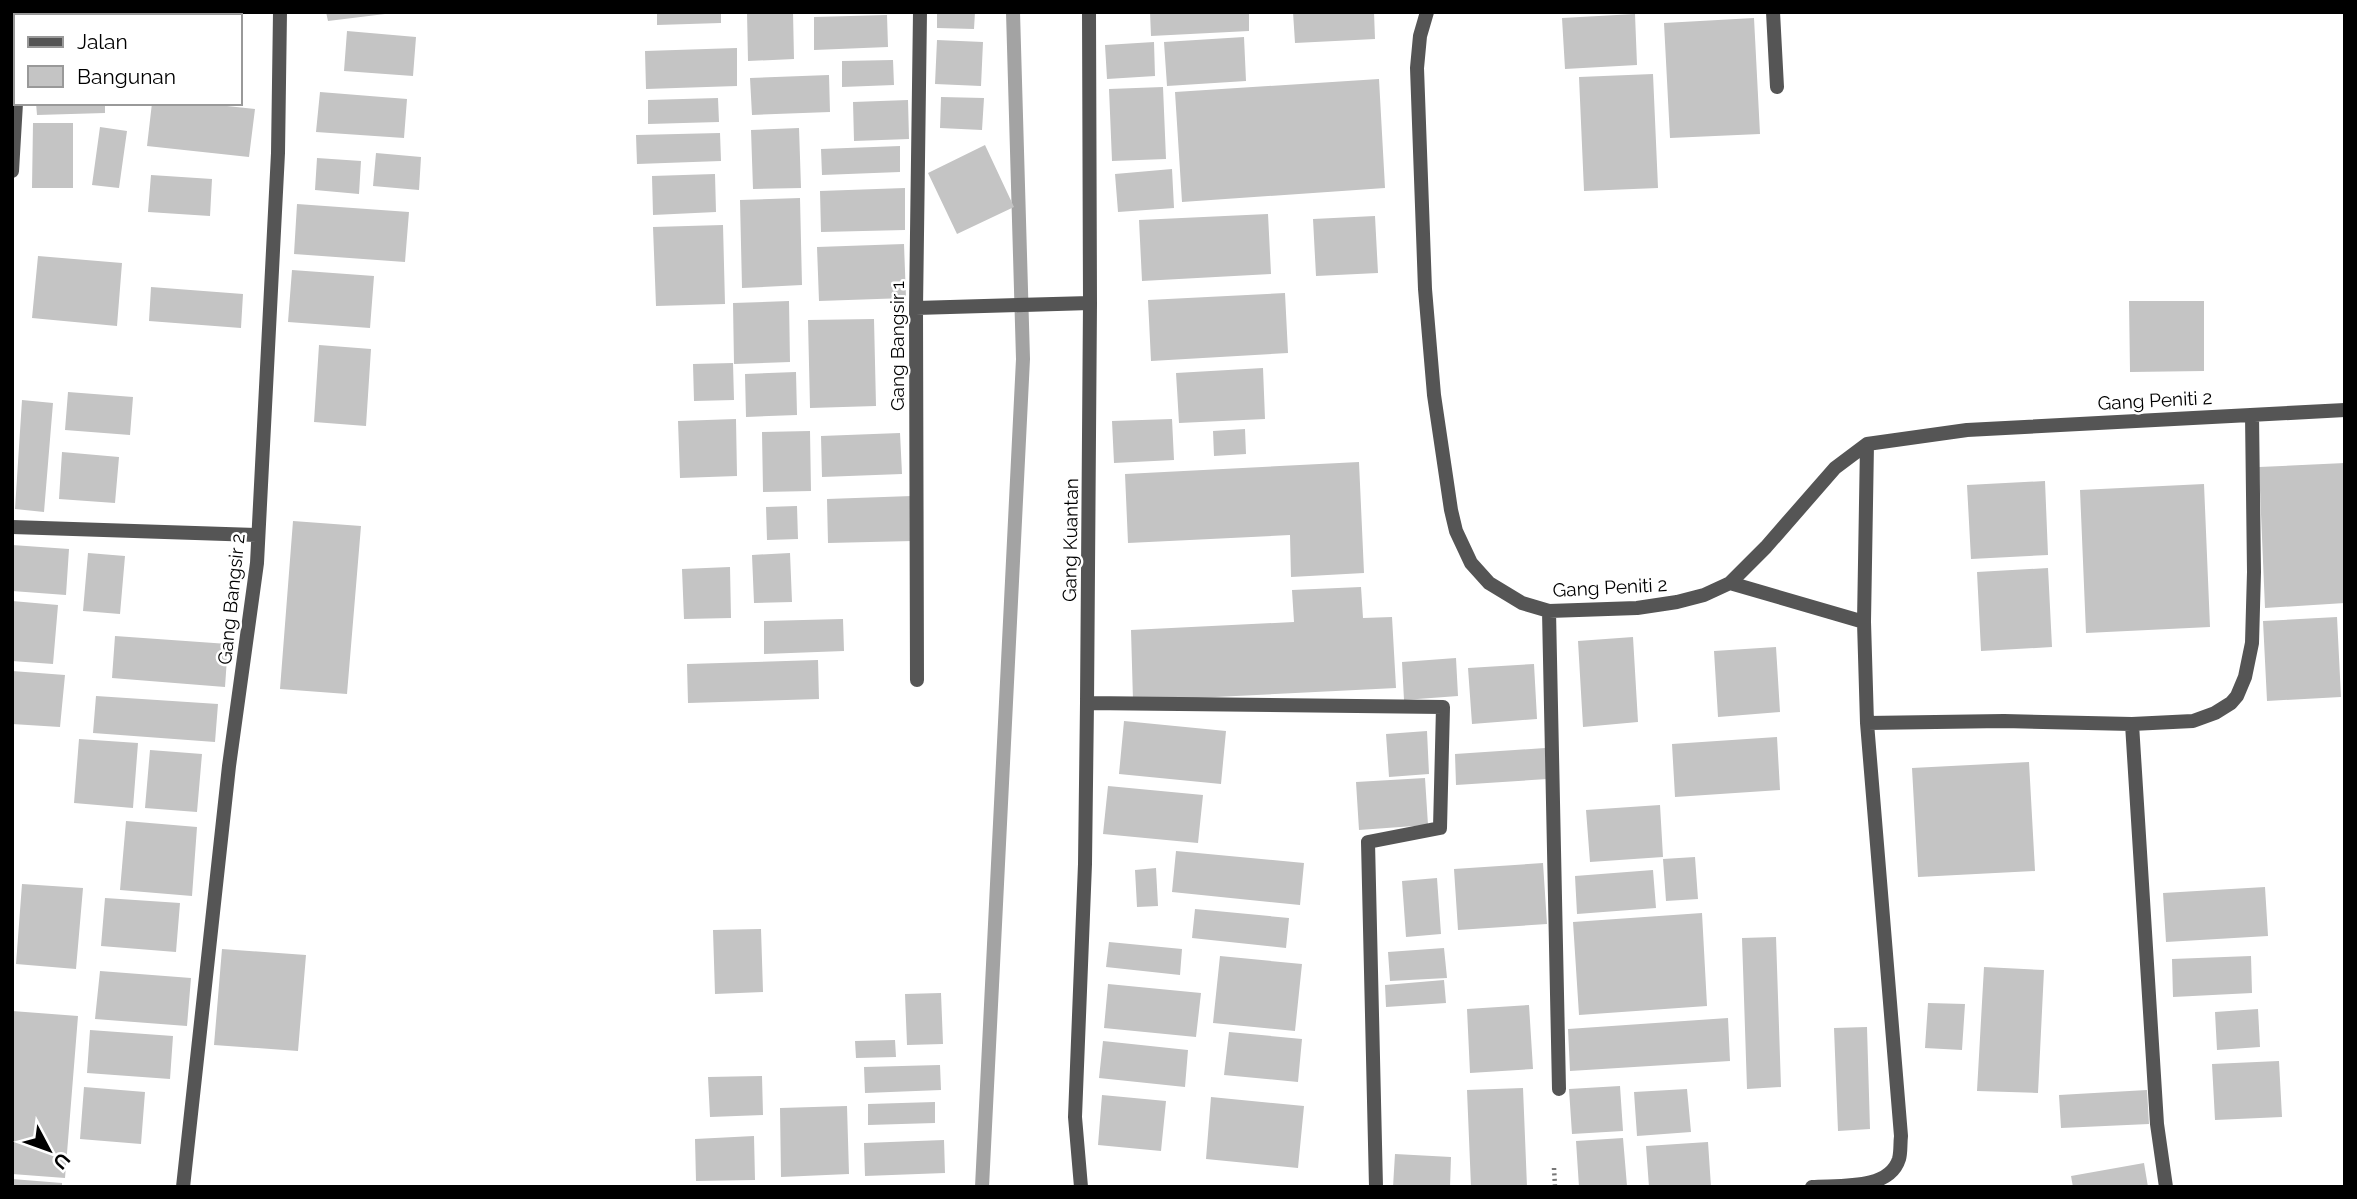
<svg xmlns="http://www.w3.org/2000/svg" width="2357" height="1199" font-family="Raleway,sans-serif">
	<rect width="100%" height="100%" fill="#fff"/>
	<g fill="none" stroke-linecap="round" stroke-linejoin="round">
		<path stroke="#a3a3a3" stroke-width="14" d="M 982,1187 L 1023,359 L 1013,12"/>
	</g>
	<path fill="#c4c4c4" d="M 71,12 L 131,12 L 131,16 L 71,16 Z
		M 144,12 L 194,12 L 193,16 L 144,16 Z
		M 326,12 L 385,12 L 385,14 L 328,21 Z
		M 657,12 L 721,12 L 721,23 L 657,25 Z
		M 747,12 L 793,12 L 794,59 L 748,61 Z
		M 937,12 L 975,12 L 974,29 L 937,28 Z
		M 1150,12 L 1249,12 L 1249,31 L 1151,36 Z
		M 1293,12 L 1374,12 L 1375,39 L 1295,43 Z
		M 1635,14 L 1637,65 L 1565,69 L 1562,18 Z
		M 887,15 L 888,47 L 814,50 L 814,17 Z
		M 1754,18 L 1760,134 L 1670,138 L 1664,23 Z
		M 347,31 L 416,37 L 413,76 L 344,71 Z
		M 1244,37 L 1246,81 L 1167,86 L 1164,42 Z
		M 937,40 L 983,42 L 981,86 L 935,84 Z
		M 1154,42 L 1155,76 L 1107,79 L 1105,45 Z
		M 737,48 L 737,86 L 646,89 L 645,51 Z
		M 893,60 L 894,85 L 842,87 L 842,61 Z
		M 1653,74 L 1658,188 L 1584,191 L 1579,77 Z
		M 829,75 L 830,112 L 752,115 L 750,78 Z
		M 1379,79 L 1385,188 L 1182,202 L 1175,92 Z
		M 1163,87 L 1166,159 L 1112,161 L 1109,89 Z
		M 320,92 L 407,99 L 404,138 L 316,132 Z
		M 941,97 L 984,98 L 982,130 L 940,128 Z
		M 718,98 L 719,122 L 648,124 L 648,100 Z
		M 908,100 L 909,139 L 854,141 L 853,102 Z
		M 36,103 L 105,103 L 105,113 L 37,115 Z
		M 152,103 L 199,103 L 255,109 L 249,157 L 147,146 Z
		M 33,123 L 73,123 L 73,188 L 32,188 Z
		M 100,127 L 127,131 L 119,188 L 92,185 Z
		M 799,128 L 801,188 L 753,189 L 751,130 Z
		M 720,133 L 721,161 L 637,164 L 636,135 Z
		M 985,145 L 1014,207 L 957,234 L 928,173 Z
		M 900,146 L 900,172 L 822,175 L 821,149 Z
		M 376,153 L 421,157 L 419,190 L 373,186 Z
		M 317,158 L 361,161 L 359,194 L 315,190 Z
		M 1172,169 L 1174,208 L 1118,212 L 1115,174 Z
		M 715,174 L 716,212 L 653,215 L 652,176 Z
		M 151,175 L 212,179 L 210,216 L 148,212 Z
		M 905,188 L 905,230 L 821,232 L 820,191 Z
		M 800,198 L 802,285 L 742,288 L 740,200 Z
		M 297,204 L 409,212 L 405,262 L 294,254 Z
		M 1268,214 L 1271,274 L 1142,281 L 1139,220 Z
		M 1375,216 L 1378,273 L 1316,276 L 1313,219 Z
		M 723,225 L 725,304 L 656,306 L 653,227 Z
		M 904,244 L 906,298 L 819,301 L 817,247 Z
		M 38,256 L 122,263 L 117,326 L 32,318 Z
		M 292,270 L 374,276 L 370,328 L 288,322 Z
		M 151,287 L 243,294 L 241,328 L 149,321 Z
		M 1285,293 L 1288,353 L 1151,361 L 1148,300 Z
		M 789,301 L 790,362 L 734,364 L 733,303 Z
		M 2129,301 L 2204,301 L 2204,371 L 2130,372 Z
		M 874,319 L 876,406 L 810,408 L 808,320 Z
		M 319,345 L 371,349 L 366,426 L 314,422 Z
		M 733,363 L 734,400 L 694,401 L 693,364 Z
		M 1263,368 L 1265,419 L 1179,423 L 1176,373 Z
		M 796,372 L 797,415 L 746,417 L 745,374 Z
		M 68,392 L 133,397 L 130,435 L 65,430 Z
		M 22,400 L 53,403 L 44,512 L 15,509 Z
		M 736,419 L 737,476 L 680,478 L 678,421 Z
		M 1172,419 L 1174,460 L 1114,463 L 1112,421 Z
		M 1245,429 L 1246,454 L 1214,456 L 1213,431 Z
		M 810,431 L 811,491 L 763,492 L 762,432 Z
		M 900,433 L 902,474 L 822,477 L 821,436 Z
		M 62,452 L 119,457 L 115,503 L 59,499 Z
		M 1359,462 L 1364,573 L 1291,577 L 1290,535 L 1128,543 L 1125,474 Z
		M 2345,463 L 2345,603 L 2265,608 L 2259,467 Z
		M 2045,481 L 2048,555 L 1971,559 L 1967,485 Z
		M 2204,484 L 2210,627 L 2086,633 L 2080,490 Z
		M 912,496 L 913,541 L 828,543 L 827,499 Z
		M 797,506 L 798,539 L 767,540 L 766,507 Z
		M 293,521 L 361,526 L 347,694 L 280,689 Z
		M 12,545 L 69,549 L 66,595 L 12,591 Z
		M 88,553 L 125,556 L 120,614 L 83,611 Z
		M 790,553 L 792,602 L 754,603 L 752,555 Z
		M 730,567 L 731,618 L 684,619 L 682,569 Z
		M 2048,568 L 2052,647 L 1981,651 L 1977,572 Z
		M 1361,587 L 1363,618 L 1392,617 L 1396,688 L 1133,701 L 1131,630 L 1294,622 L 1292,590 Z
		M 12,601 L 58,605 L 53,664 L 12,661 Z
		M 2337,617 L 2341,697 L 2267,701 L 2263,621 Z
		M 843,619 L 844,651 L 764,654 L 764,621 Z
		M 115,636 L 228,644 L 225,687 L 112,678 Z
		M 1633,637 L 1638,722 L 1583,727 L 1578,641 Z
		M 1776,647 L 1780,712 L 1718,717 L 1714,651 Z
		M 1456,658 L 1458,696 L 1404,700 L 1402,662 Z
		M 818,660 L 819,699 L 688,703 L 687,664 Z
		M 1534,664 L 1537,719 L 1472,724 L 1468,668 Z
		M 12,671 L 65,675 L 60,727 L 12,724 Z
		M 96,696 L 218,704 L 215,742 L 93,733 Z
		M 1124,721 L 1226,731 L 1221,784 L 1119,774 Z
		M 1427,731 L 1429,774 L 1389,777 L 1386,734 Z
		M 1777,737 L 1780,790 L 1675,797 L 1672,744 Z
		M 79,739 L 138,743 L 133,808 L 74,803 Z
		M 1545,748 L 1547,779 L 1456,785 L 1455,754 Z
		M 150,750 L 202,754 L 197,812 L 145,808 Z
		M 2029,762 L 2035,871 L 1918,877 L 1912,768 Z
		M 1425,778 L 1428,825 L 1359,830 L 1356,782 Z
		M 1108,786 L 1203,795 L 1198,843 L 1103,834 Z
		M 1660,805 L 1663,857 L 1590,862 L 1586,810 Z
		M 126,821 L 197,827 L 192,896 L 120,890 Z
		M 1176,851 L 1304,863 L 1300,905 L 1172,892 Z
		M 1695,857 L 1698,899 L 1666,901 L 1663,859 Z
		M 1543,863 L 1547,924 L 1458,930 L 1454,869 Z
		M 1156,868 L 1158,906 L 1137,907 L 1135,870 Z
		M 1653,870 L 1656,908 L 1577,914 L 1575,876 Z
		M 1437,878 L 1441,934 L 1406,937 L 1402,881 Z
		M 22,884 L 83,888 L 76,969 L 16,964 Z
		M 2265,887 L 2268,936 L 2166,942 L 2163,893 Z
		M 105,898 L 180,903 L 176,952 L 101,946 Z
		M 1195,909 L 1289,918 L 1286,948 L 1192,938 Z
		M 1702,913 L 1707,1006 L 1579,1015 L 1573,922 Z
		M 761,929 L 763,992 L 715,994 L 713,930 Z
		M 1776,937 L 1781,1087 L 1747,1089 L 1742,938 Z
		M 1109,942 L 1182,949 L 1180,975 L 1106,967 Z
		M 1444,948 L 1447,978 L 1390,981 L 1388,952 Z
		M 222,949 L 306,955 L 298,1051 L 214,1045 Z
		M 1220,956 L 1302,964 L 1295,1031 L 1213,1023 Z
		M 2251,956 L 2252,993 L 2173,997 L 2172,959 Z
		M 1984,967 L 2044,970 L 2038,1093 L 1977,1091 Z
		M 100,971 L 191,978 L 187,1026 L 95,1019 Z
		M 1444,980 L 1446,1003 L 1386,1007 L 1385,985 Z
		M 1108,984 L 1201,993 L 1196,1037 L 1104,1028 Z
		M 941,993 L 943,1044 L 907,1045 L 905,994 Z
		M 1928,1003 L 1965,1004 L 1962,1050 L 1925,1048 Z
		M 1529,1005 L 1533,1069 L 1470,1073 L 1467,1009 Z
		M 2258,1009 L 2260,1047 L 2217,1050 L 2215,1012 Z
		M 12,1011 L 78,1016 L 65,1178 L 12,1174 Z
		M 1728,1018 L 1730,1061 L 1570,1071 L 1568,1029 Z
		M 1867,1027 L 1870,1129 L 1838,1131 L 1834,1028 Z
		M 90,1030 L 173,1036 L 170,1079 L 87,1073 Z
		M 1229,1032 L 1302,1039 L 1298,1082 L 1224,1075 Z
		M 895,1040 L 896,1057 L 856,1058 L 855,1041 Z
		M 1103,1041 L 1188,1050 L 1185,1087 L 1099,1078 Z
		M 2279,1061 L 2282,1117 L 2215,1120 L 2212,1064 Z
		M 940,1065 L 941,1090 L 865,1093 L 864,1067 Z
		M 762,1076 L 763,1115 L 710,1117 L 708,1077 Z
		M 1620,1086 L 1623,1131 L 1572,1134 L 1569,1089 Z
		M 84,1087 L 145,1092 L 141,1144 L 80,1139 Z
		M 1523,1088 L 1527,1187 L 1471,1187 L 1467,1090 Z
		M 1687,1089 L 1691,1132 L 1637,1136 L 1634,1092 Z
		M 2147,1090 L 2149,1124 L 2061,1128 L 2059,1095 Z
		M 1102,1095 L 1166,1101 L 1161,1151 L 1098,1145 Z
		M 1211,1097 L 1304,1106 L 1298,1168 L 1206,1159 Z
		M 935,1102 L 935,1123 L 868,1125 L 868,1104 Z
		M 847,1106 L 849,1174 L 781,1177 L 780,1108 Z
		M 754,1136 L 755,1180 L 696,1181 L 695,1139 Z
		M 1623,1138 L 1627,1186 L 1579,1187 L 1576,1141 Z
		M 944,1140 L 945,1173 L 865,1176 L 864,1143 Z
		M 1708,1142 L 1711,1187 L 1649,1187 L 1646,1146 Z
		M 1395,1154 L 1451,1157 L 1450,1187 L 1393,1187 Z
		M 2144,1163 L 2148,1187 L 2073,1187 L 2071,1176 Z
		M 12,1179 L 62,1183 L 62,1187 L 12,1187 Z"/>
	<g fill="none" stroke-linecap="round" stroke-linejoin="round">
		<path stroke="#777" stroke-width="4.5" stroke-dasharray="2 3.5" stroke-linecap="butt" d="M 1554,1168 L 1555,1187"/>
		<path stroke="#555" stroke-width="14" d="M 1427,12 L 1420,36 L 1417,68 L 1425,289 L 1434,395 L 1451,510 L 1456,531 L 1471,563 L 1489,583 L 1522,603 L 1549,611 L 1637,608 L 1677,602 L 1704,595 L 1730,583 L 1766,547 L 1835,468 L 1867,444 L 1967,430 L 2345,410
			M 1773,12 L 1777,87
			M 12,171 L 16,103
			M 916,308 L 1090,303
			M 12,527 L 257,535
			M 1730,583 L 1864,622
			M 1549,611 L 1559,1089
			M 917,680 L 916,308 L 920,12
			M 1087,703 L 1443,707 L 1440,828 L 1368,842 L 1376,1187
			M 1867,723 L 2004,721 L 2132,724 L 2193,721 L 2215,713 L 2231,703 L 2237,696 L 2245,677 L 2252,643 L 2254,572 L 2252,415
			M 2132,724 L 2157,1124 L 2166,1187
			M 183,1187 L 229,766 L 257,563 L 278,153 L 280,12
			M 1081,1187 L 1075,1117 L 1085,864 L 1087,703 L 1090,303 L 1089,12
			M 1812,1187 C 1838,1185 1889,1191 1899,1159 C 1901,1152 1900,1144 1901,1136 L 1867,723 L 1864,622 L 1867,444"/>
	</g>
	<g text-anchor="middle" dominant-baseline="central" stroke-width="5" stroke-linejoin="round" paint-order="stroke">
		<g font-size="19" fill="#000" stroke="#fff">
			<text transform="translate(897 346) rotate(-90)">Gang Bangsir 1</text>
			<text transform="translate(2155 400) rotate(-3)">Gang Peniti 2</text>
			<text transform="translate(1070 540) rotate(-89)">Gang Kuantan</text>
			<text transform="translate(1610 587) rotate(-3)">Gang Peniti 2</text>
			<text transform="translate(231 599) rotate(-84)">Gang Bangsir 2</text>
		</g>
	</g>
	<rect width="2357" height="1199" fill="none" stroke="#000000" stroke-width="28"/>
	<rect x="14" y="14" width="228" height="91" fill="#ffffff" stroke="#999999" stroke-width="2"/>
	<rect x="28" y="37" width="35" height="10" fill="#555555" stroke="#999999" stroke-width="2"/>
	<text x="77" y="49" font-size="21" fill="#000000">Jalan</text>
	<rect x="28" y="66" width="35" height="21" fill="#c4c4c4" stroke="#999999" stroke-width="2"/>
	<text x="77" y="84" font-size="21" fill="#000000">Bangunan</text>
	<g transform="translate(49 1150) rotate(131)" stroke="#ffffff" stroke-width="5" paint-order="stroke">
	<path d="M0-5L12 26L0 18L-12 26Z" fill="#000000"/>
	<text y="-10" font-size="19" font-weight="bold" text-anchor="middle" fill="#000000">U</text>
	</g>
</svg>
